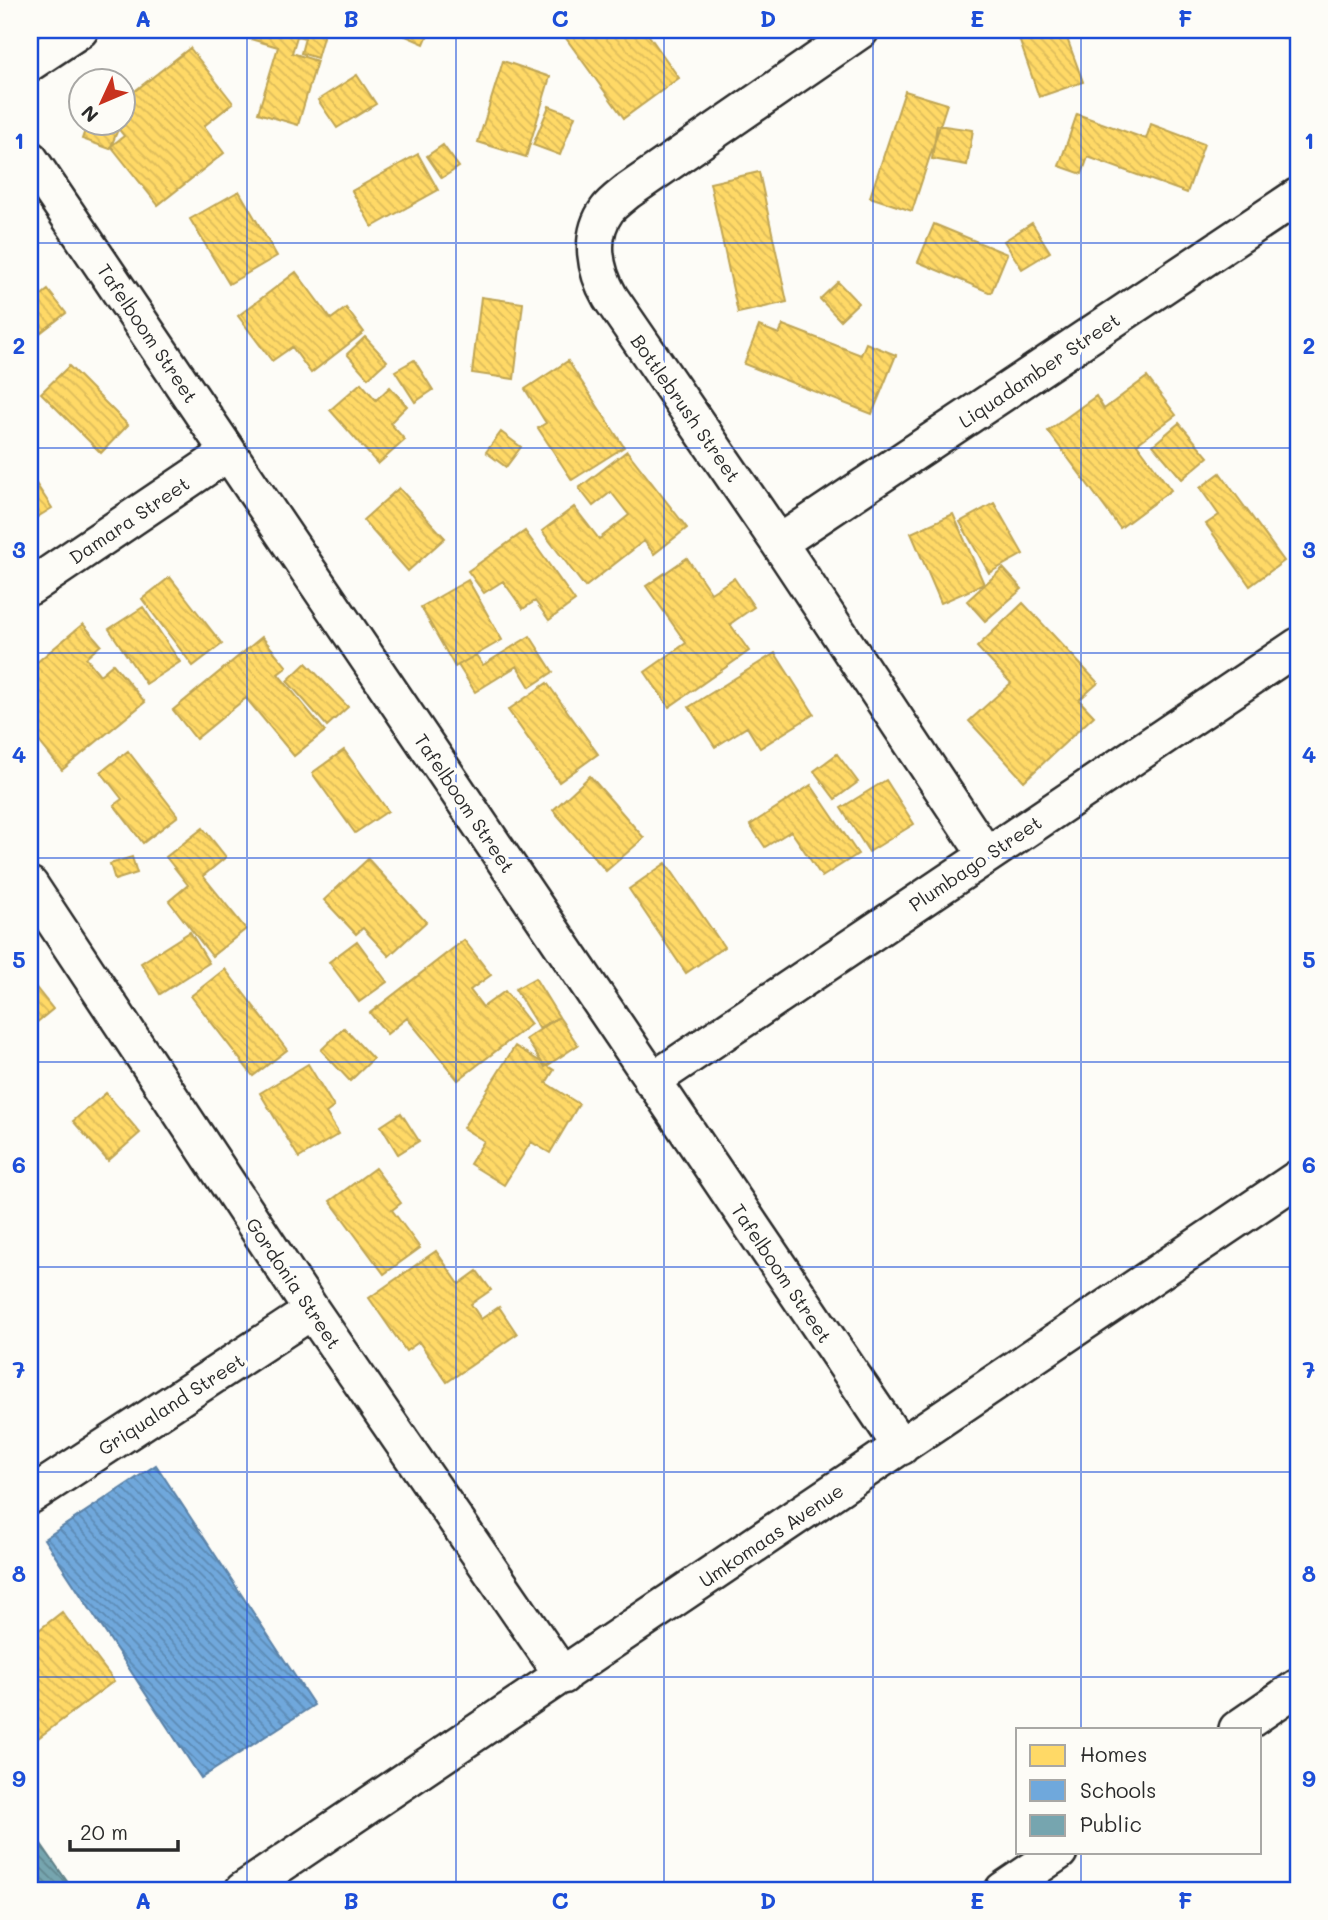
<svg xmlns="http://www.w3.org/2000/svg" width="1328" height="1920" font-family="Mali,sans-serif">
	<defs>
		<pattern id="homes-back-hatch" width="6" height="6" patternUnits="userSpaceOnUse" patternTransform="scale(1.75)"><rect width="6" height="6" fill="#ffd966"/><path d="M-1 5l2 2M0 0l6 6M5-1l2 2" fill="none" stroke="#dbba59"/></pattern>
		<pattern id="schools-back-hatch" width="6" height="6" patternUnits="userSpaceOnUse" patternTransform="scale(1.75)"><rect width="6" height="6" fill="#6fa8dc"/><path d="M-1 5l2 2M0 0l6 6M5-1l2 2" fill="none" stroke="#5b89b3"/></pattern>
		<pattern id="public-back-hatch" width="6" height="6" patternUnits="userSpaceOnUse" patternTransform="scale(1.75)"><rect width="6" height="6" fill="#76a5af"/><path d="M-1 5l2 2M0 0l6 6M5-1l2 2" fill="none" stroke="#61878f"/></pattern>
	</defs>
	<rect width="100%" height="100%" fill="#fdfcf7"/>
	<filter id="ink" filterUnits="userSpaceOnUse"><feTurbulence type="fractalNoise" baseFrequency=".0143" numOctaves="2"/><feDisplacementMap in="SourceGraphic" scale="14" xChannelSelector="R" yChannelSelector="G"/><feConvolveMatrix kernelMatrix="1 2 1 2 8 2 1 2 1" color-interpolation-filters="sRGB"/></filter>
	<g filter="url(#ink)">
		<path fill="url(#homes-back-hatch)" stroke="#bfa554" stroke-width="2" d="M 246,30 L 299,30 L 292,53 L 317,61 L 298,125 L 258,113 L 278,47 L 244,37 Z
			M 294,30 L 325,30 L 317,58 L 301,53 L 305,38 L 292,35 Z
			M 392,30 L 430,30 L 424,44 Z
			M 560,30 L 645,30 L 679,78 L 624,118 Z
			M 1016,30 L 1064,30 L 1083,82 L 1039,97 Z
			M 1277,30 L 1298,30 L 1298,45 L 1275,34 Z
			M 190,48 L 233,103 L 204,126 L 224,153 L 158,205 L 111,146 L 124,136 L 113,122 L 122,122 L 122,101 Z
			M 503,61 L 550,77 L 526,157 L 478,142 Z
			M 357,75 L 376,104 L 337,128 L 318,100 Z
			M 905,91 L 947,104 L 912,211 L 870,197 Z
			M 549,106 L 575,116 L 560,155 L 533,145 Z
			M 1077,114 L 1146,139 L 1151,124 L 1204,144 L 1187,193 L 1088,157 L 1082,174 L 1059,166 Z
			M 88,122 L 109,122 L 119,127 L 110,149 L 82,139 Z
			M 937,125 L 973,130 L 967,165 L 932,159 Z
			M 443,145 L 459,167 L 442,178 L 427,156 Z
			M 418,154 L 438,190 L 372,227 L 352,191 Z
			M 759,172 L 787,302 L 738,313 L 710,183 Z
			M 239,191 L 277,256 L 229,284 L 190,219 Z
			M 1032,223 L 1050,252 L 1022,269 L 1004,241 Z
			M 934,224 L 1007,254 L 991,293 L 918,262 Z
			M 296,272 L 331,319 L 346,308 L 364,332 L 311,373 L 292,347 L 272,361 L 238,316 Z
			M 838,282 L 858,303 L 840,320 L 820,299 Z
			M 48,290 L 66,313 L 31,340 L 30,304 Z
			M 481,297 L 523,303 L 514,379 L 472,373 Z
			M 783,325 L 861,355 L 866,343 L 896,355 L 872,414 L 744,364 L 759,326 L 779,334 Z
			M 365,337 L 387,361 L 368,378 L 347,354 Z
			M 414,360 L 433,390 L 415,402 L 395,371 Z
			M 568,361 L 624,447 L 572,480 L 538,428 L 546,423 L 525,389 Z
			M 69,366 L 128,425 L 101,453 L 41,393 Z
			M 1147,377 L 1176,415 L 1137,444 L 1171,490 L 1120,528 L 1048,431 L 1096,396 L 1104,409 Z
			M 361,383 L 376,400 L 390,387 L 407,406 L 390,423 L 405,440 L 378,464 L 330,410 Z
			M 1179,423 L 1208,457 L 1182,479 L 1153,445 Z
			M 501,432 L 521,447 L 506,467 L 486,452 Z
			M 627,451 L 687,528 L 654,554 L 644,541 L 585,587 L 542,531 L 574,507 L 599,539 L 629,515 L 611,492 L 593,506 L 579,488 Z
			M 1220,473 L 1284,561 L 1250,586 L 1206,524 L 1219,515 L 1200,488 Z
			M 35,482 L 52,508 L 31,521 L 30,485 Z
			M 399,488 L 445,538 L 408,571 L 363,520 Z
			M 994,503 L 1023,554 L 989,573 L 960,522 Z
			M 953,514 L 984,584 L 941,603 L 911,533 Z
			M 525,531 L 575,601 L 549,620 L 535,601 L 523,609 L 503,581 L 484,593 L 468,571 Z
			M 687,558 L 711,593 L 734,578 L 754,607 L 730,624 L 749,651 L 669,707 L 645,672 L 686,643 L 646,586 Z
			M 1003,568 L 1022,589 L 985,621 L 967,601 Z
			M 170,577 L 222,644 L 193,666 L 142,599 Z
			M 468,580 L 502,640 L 455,667 L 421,607 Z
			M 1023,603 L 1098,683 L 1079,700 L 1094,716 L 1024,781 L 969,721 L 1011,683 L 977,647 Z
			M 143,607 L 180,662 L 146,684 L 109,629 Z
			M 83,624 L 101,645 L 86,658 L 100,675 L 113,664 L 145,702 L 62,770 L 30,730 L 30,668 Z
			M 530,636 L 553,672 L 530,687 L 517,666 L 475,692 L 458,665 L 476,655 L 483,665 Z
			M 262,637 L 287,667 L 278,674 L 325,731 L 294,756 L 246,698 L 196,739 L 173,710 Z
			M 775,653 L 814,714 L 760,748 L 747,727 L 715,747 L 689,707 Z
			M 306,663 L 348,707 L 327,726 L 287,681 Z
			M 547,683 L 598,754 L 559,782 L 508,710 Z
			M 344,750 L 388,811 L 355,833 L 312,773 Z
			M 128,751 L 178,816 L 143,843 L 114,805 L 122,799 L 101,772 Z
			M 837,754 L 858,782 L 835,799 L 814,771 Z
			M 590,776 L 644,838 L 606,871 L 553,810 Z
			M 886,780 L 914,824 L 869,852 L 841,808 Z
			M 811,785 L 858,854 L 822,877 L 791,831 L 765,847 L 750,825 Z
			M 203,828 L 226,857 L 203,876 L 246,929 L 212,956 L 169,901 L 188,885 L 166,857 Z
			M 132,857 L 137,873 L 115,880 L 110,864 Z
			M 368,859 L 426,922 L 389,956 L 363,928 L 356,934 L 324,900 Z
			M 666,863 L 724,947 L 686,973 L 629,889 Z
			M 190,932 L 209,963 L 160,994 L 141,963 Z
			M 464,940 L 491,975 L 470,990 L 483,1007 L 505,991 L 531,1024 L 458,1080 L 407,1018 L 387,1034 L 370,1013 Z
			M 357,941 L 387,982 L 359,1002 L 329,962 Z
			M 225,969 L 287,1050 L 253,1076 L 191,996 Z
			M 535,978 L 559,1017 L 539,1028 L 515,989 Z
			M 30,980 L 53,1009 L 30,1028 Z
			M 559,1017 L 578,1045 L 545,1067 L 526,1039 Z
			M 344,1028 L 373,1059 L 350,1081 L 321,1050 Z
			M 515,1046 L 554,1070 L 546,1083 L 579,1104 L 550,1153 L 531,1142 L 504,1185 L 470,1164 L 484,1141 L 463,1128 Z
			M 308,1064 L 334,1107 L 326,1113 L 339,1134 L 299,1158 L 260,1093 Z
			M 106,1093 L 140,1133 L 108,1161 L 73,1121 Z
			M 401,1113 L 419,1141 L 398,1154 L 381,1126 Z
			M 375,1168 L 401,1203 L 392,1210 L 420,1248 L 384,1274 L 330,1201 Z
			M 436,1251 L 459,1284 L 477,1271 L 491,1290 L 471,1304 L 481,1319 L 499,1307 L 517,1334 L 447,1382 L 419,1342 L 406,1351 L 369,1298 Z
			M 62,1612 L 114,1681 L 30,1744 L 30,1637 Z"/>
		<path fill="url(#schools-back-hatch)" stroke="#5b82a7" stroke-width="2" d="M 156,1465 L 314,1705 L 201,1778 L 44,1539 Z"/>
		<path fill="url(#public-back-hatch)" stroke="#608087" stroke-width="2" d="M 30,1828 L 73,1890 L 30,1890 Z"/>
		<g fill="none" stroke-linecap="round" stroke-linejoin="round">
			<defs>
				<path id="street" d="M 861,30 L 628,191 C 621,197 612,203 607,210 C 588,236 595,271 610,297 L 779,543 L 986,855
					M 30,63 L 80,30
					M 30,159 L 901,1447
					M 779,543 L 1298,196
					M 30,587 L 228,453
					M 30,885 L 312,1311 L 563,1676
					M 652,1081 L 1298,646
					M 30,1496 L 312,1311
					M 1237,1729 L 1298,1687
					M 243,1890 L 1298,1178
					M 1003,1890 L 1059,1852"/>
			</defs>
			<use href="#street" stroke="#2b2b2b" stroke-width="40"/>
			<use href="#street" stroke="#fdfcf7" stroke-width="35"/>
		</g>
	</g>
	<path fill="none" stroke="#1d4ed8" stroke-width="2" stroke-opacity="0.55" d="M 247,30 L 247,1890M 456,30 L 456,1890M 664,30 L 664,1890M 873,30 L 873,1890M 1081,30 L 1081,1729M 30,243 L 1298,243M 30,448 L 1298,448M 30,653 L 1298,653M 30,858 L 1298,858M 30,1062 L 1298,1062M 30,1267 L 1298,1267M 30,1472 L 1298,1472M 30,1677 L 1298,1677M 1081,1852 L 1081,1890"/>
	<g text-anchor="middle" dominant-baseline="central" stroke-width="7" stroke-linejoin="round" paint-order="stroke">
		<g font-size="19" fill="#2b2b2b" stroke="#fdfcf7">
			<text transform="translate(148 333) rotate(56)">Tafelboom Street</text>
			<text transform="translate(1039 370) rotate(-34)">Liquadamber Street</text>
			<text transform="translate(686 408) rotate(55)">Bottlebrush Street</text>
			<text transform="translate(129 520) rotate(-34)">Damara Street</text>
			<text transform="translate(465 803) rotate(56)">Tafelboom Street</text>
			<text transform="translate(975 863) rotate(-34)">Plumbago Street</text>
			<text transform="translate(782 1273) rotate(56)">Tafelboom Street</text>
			<text transform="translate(294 1283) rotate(56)">Gordonia Street</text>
			<text transform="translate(171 1404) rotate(-33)">Griqualand Street</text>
			<text transform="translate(771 1535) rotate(-34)">Umkomaas Avenue</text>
		</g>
	</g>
	<rect width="1328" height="1920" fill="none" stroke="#fdfcf7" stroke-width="77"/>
	<rect x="1016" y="1728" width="245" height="126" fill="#fdfcf7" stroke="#a9a8a5" stroke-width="2"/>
	<rect x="1030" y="1745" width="35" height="21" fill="#ffd966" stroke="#a9a8a5" stroke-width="2"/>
	<text x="1080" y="1762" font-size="21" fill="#2b2b2b">Homes</text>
	<rect x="1030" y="1780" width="35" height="21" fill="#6fa8dc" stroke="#a9a8a5" stroke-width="2"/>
	<text x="1080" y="1798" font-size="21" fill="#2b2b2b">Schools</text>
	<rect x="1030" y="1815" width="35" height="21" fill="#76a5af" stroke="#a9a8a5" stroke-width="2"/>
	<text x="1080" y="1832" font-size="21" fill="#2b2b2b">Public</text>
	<g transform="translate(102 102) rotate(226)"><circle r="33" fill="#fdfcf7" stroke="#a9a8a5" stroke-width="2"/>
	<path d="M0-5L12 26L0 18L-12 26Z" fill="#c8321e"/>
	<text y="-10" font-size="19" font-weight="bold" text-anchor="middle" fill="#2b2b2b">N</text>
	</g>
	<path d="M70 1840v10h108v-10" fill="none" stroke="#2b2b2b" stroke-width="3.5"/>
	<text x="80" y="1840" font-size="21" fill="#2b2b2b" stroke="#fdfcf7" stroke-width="5" paint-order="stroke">20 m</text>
	<rect x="38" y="38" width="1252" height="1844" fill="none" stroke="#1d4ed8" stroke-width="2.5"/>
	<g font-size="23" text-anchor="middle" font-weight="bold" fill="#1d4ed8">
		<text x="143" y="27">A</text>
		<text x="351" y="27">B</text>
		<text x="560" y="27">C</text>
		<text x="768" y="27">D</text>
		<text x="977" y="27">E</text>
		<text x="1185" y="27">F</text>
		<text x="19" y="149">1</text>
		<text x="1309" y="149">1</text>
		<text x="19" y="354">2</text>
		<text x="1309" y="354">2</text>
		<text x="19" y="558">3</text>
		<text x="1309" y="558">3</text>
		<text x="19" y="763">4</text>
		<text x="1309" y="763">4</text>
		<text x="19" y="968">5</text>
		<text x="1309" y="968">5</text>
		<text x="19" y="1173">6</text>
		<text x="1309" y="1173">6</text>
		<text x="19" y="1378">7</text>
		<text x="1309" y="1378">7</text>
		<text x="19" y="1582">8</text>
		<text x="1309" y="1582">8</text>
		<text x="19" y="1787">9</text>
		<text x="1309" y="1787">9</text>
		<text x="143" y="1909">A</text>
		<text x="351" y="1909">B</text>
		<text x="560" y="1909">C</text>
		<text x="768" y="1909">D</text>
		<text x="977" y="1909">E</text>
		<text x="1185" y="1909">F</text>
	</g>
</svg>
